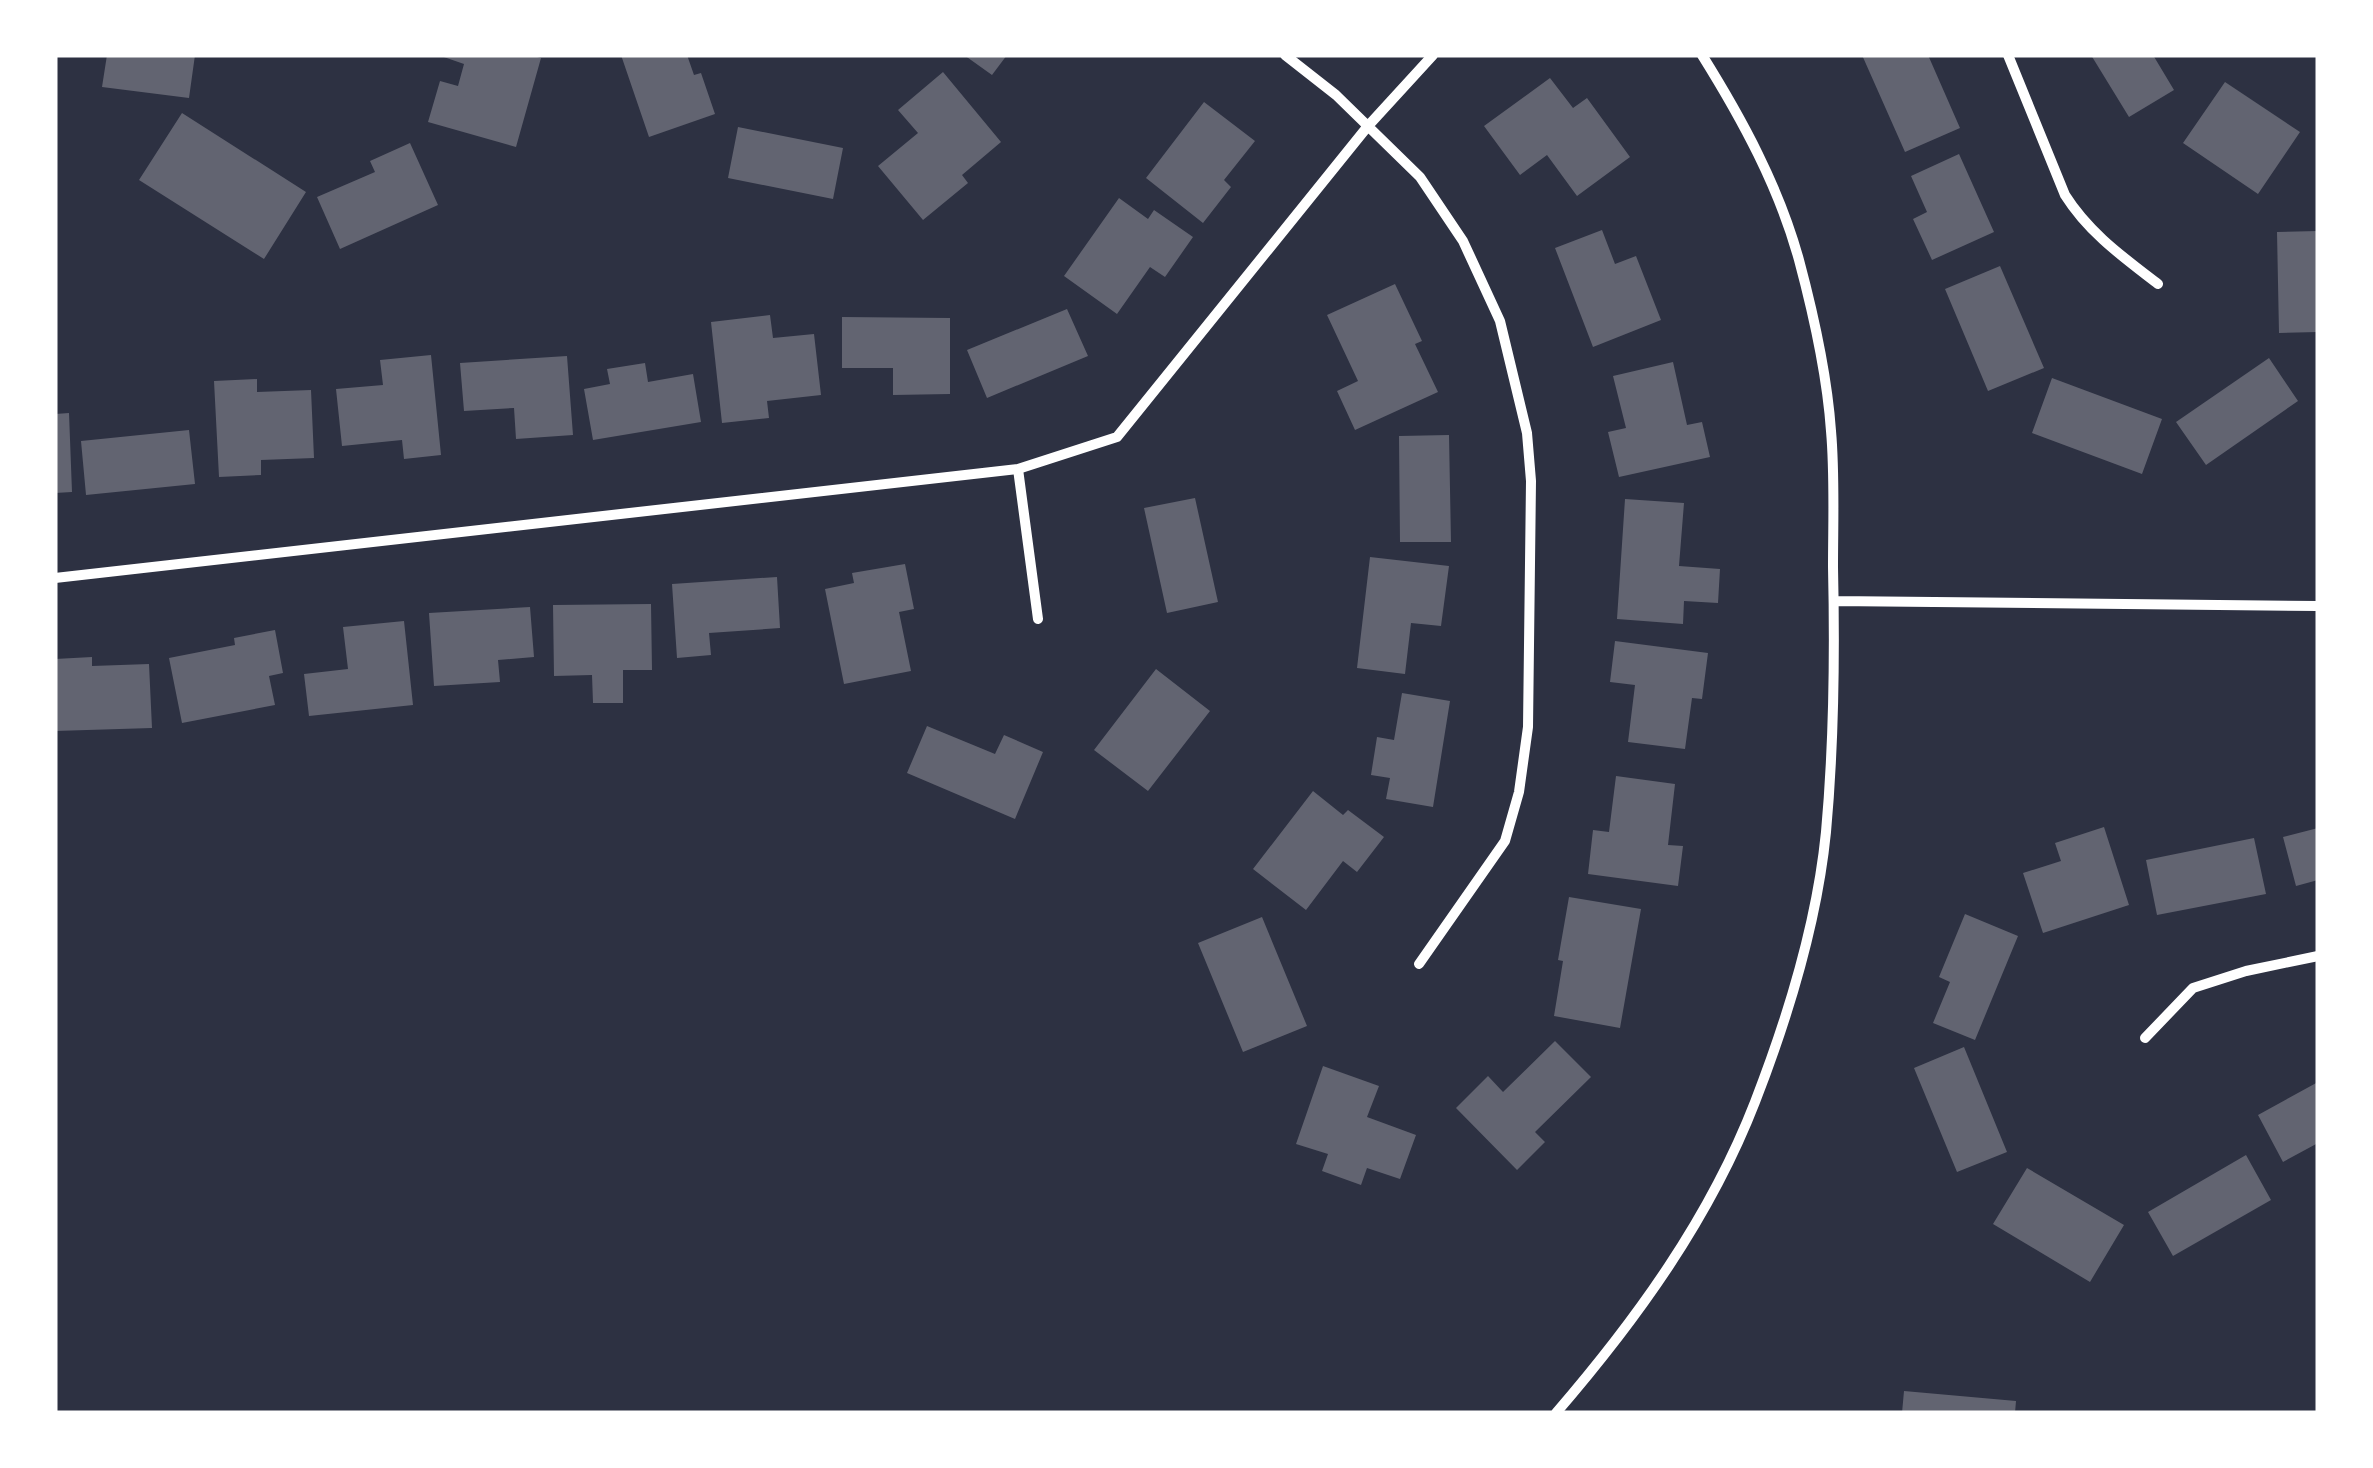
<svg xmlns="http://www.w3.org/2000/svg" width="2373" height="1468" font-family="'Fira Sans Condensed',sans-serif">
	<rect width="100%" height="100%" fill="#2d3142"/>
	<path fill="#626471" d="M 107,55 L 195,55 L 189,98 L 102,87 Z
		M 438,55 L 530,55 L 541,58 L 516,147 L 428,122 L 440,81 L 458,86 L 464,64 Z
		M 621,55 L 687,55 L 694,75 L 701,73 L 715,114 L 649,137 Z
		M 964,55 L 1007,55 L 992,75 Z
		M 1862,55 L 1928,55 L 1960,128 L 1905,152 Z
		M 2091,55 L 2153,55 L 2174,90 L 2129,117 Z
		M 943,72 L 1001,142 L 962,175 L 968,183 L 923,220 L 878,166 L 918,133 L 898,110 Z
		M 1550,78 L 1573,108 L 1587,98 L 1630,157 L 1577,196 L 1547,155 L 1520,175 L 1484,126 Z
		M 2225,82 L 2300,132 L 2258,194 L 2183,143 Z
		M 1204,102 L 1255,141 L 1224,180 L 1231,187 L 1203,223 L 1146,178 Z
		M 182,113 L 306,192 L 264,259 L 139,180 Z
		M 738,127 L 843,148 L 833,199 L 728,178 Z
		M 410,143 L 438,205 L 340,249 L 317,197 L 375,172 L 370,161 Z
		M 1959,154 L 1994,232 L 1932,260 L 1913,219 L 1927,212 L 1911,176 Z
		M 1119,198 L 1148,219 L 1154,210 L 1193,237 L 1165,277 L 1150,267 L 1117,314 L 1064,276 Z
		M 1602,230 L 1615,264 L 1636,256 L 1661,320 L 1593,347 L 1555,248 Z
		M 2318,231 L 2318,332 L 2279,333 L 2277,232 Z
		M 2000,266 L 2044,368 L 1988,391 L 1945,289 Z
		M 1395,284 L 1422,341 L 1415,344 L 1438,392 L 1355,430 L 1337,391 L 1358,381 L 1327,315 Z
		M 1067,309 L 1088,356 L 987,398 L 967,350 Z
		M 770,315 L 773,338 L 814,334 L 821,395 L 767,401 L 769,418 L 722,423 L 711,322 Z
		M 842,317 L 950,318 L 950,394 L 893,395 L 893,368 L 842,368 Z
		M 431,355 L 441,455 L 404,459 L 402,440 L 342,446 L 336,389 L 383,385 L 380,360 Z
		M 567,356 L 573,435 L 516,439 L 514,408 L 464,411 L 460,363 Z
		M 2269,358 L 2298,401 L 2206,465 L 2176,422 Z
		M 1673,362 L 1687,425 L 1702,422 L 1710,457 L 1619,477 L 1608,432 L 1626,428 L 1613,376 Z
		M 645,363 L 648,382 L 693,374 L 701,422 L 593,440 L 584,389 L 610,384 L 607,369 Z
		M 2052,378 L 2162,419 L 2142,474 L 2032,433 Z
		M 257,379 L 257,392 L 311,390 L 314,458 L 261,460 L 261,475 L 219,477 L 214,381 Z
		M 69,413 L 72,492 L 55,493 L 55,414 Z
		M 189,430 L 195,484 L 86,495 L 81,441 Z
		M 1449,435 L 1451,542 L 1400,542 L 1399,436 Z
		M 1195,498 L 1218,602 L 1167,613 L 1144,508 Z
		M 1625,499 L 1684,503 L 1679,566 L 1720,569 L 1718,603 L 1684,601 L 1683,624 L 1617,619 Z
		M 1370,557 L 1449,566 L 1441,626 L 1411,623 L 1405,674 L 1357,668 Z
		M 905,564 L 914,609 L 899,612 L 911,671 L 844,684 L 825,589 L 854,583 L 852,573 Z
		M 777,577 L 780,628 L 709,633 L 711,655 L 677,658 L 672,584 Z
		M 651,604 L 652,670 L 623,670 L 623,703 L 593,703 L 592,675 L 554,676 L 553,605 Z
		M 530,607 L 534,657 L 498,660 L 500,682 L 434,686 L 429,613 Z
		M 404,621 L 413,705 L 309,716 L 304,674 L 348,669 L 343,627 Z
		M 275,630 L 283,673 L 269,676 L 275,705 L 182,723 L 169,658 L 235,645 L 234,638 Z
		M 1615,641 L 1708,653 L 1702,699 L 1692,698 L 1685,749 L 1628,742 L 1635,685 L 1610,682 Z
		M 92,657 L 92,666 L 149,664 L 152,728 L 55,731 L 55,659 Z
		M 1156,669 L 1210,711 L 1148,791 L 1094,750 Z
		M 1402,693 L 1450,701 L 1433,807 L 1386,799 L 1390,778 L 1371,775 L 1377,737 L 1394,740 Z
		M 927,726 L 995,754 L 1004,735 L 1043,752 L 1015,819 L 907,773 Z
		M 1616,776 L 1675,784 L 1668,845 L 1683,846 L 1678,886 L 1588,874 L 1593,830 L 1609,832 Z
		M 1313,791 L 1343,815 L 1348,810 L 1384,837 L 1357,872 L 1343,861 L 1306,910 L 1253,869 Z
		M 2104,827 L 2129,905 L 2043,933 L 2023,873 L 2061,861 L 2055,843 Z
		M 2318,828 L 2318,880 L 2296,886 L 2283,837 Z
		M 2254,838 L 2266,894 L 2157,915 L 2146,860 Z
		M 1569,897 L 1641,909 L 1620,1028 L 1554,1016 L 1563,961 L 1558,960 Z
		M 1965,914 L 2018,936 L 1975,1040 L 1933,1023 L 1950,982 L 1939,977 Z
		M 1262,917 L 1307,1026 L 1243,1052 L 1198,943 Z
		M 1555,1041 L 1591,1077 L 1535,1132 L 1545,1142 L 1517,1170 L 1456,1108 L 1488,1076 L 1503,1092 Z
		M 1964,1047 L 2007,1152 L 1957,1172 L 1914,1068 Z
		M 1323,1066 L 1379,1086 L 1367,1117 L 1416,1135 L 1400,1179 L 1367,1168 L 1361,1185 L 1322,1171 L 1328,1154 L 1296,1144 Z
		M 2318,1082 L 2318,1143 L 2283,1162 L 2258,1115 Z
		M 2246,1155 L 2271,1200 L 2173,1256 L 2148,1212 Z
		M 2027,1168 L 2124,1225 L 2090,1282 L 1993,1224 Z
		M 1904,1391 L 2016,1401 L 2015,1413 L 1902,1413 Z"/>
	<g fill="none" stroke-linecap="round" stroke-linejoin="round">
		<path stroke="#fff" stroke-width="10" d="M 1285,55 L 1336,95 L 1420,177 L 1463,241 L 1500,321 L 1527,433 L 1531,481 L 1528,727 L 1519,792 L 1505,841 L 1419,964
			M 2008,55 L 2065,195 C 2089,233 2123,257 2158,284
			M 1018,469 L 1038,619
			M 55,578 L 1018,469 L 1117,437 L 1368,126 L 1433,55
			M 1834,601 L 2318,606
			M 2145,1038 L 2193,988 L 2246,971 L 2318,956
			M 1556,1413 C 1637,1319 1710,1218 1755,1102 C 1788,1017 1817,923 1826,832 C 1834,744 1835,655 1833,567 C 1833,522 1835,476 1831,431 C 1827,373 1814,316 1799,260 C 1779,187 1742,119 1702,55"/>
	</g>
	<rect width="2373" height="1468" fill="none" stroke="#ffffff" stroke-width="115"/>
</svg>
